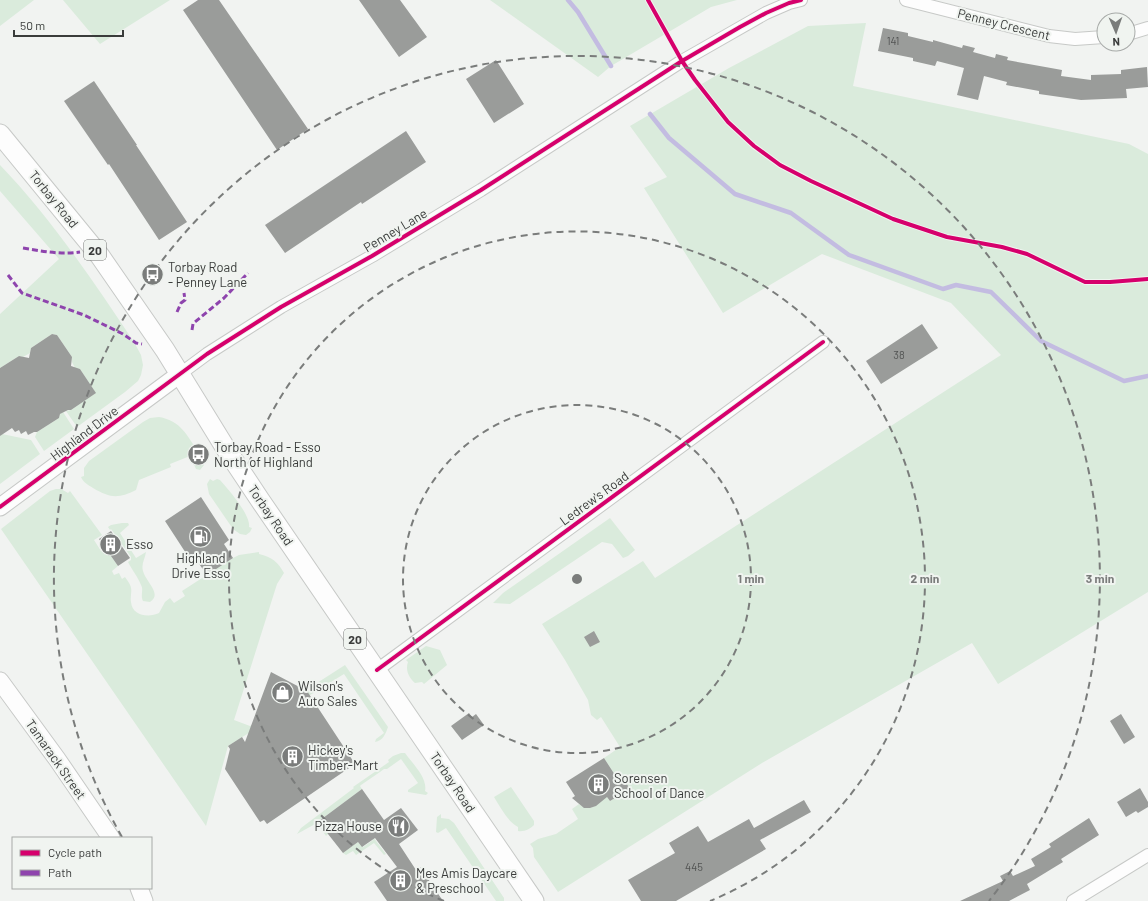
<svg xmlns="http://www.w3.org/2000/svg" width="1148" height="901" font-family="Barlow,sans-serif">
	<rect width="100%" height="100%" fill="#f1f3f1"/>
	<path fill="#daebdc" d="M 0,0 L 34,0 L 0,26 Z
		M 63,0 L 170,0 L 100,44 Z
		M 490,0 L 737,0 L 711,7 L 611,66 L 598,77 Z
		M 866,23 L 853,86 L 1129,144 L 1148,154 L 1148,592 L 998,684 L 972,643 L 762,763 L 558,892 L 534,857 L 533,848 L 530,844 L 538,839 L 556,834 L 578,819 L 572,809 L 579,804 C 591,813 599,805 605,794 L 610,801 L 630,789 L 620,772 L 615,775 L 604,758 L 620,747 L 601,717 L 597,720 L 591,715 L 588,700 L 565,660 L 542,624 L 643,561 L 655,578 L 1001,355 L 951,303 L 822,254 L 723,313 L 644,188 L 667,177 L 630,126 L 729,68 L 808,26 Z
		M 0,165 C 51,218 93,281 134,342 L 141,355 L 143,365 L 141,375 L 138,381 L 125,392 L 77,427 L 66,411 L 71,410 L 94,394 L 94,390 L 80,369 L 75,368 L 72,362 L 72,357 L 57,335 L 52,334 L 31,348 L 30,353 L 23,357 L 19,356 L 0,368 L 0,314 L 59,259 L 0,191 Z
		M 63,412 L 74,429 L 44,451 L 35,437 L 37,432 L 59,418 L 60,414 Z
		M 159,417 C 181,421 187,435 198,452 L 196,454 L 198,457 L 200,456 L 200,465 L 204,465 L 200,470 L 196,469 L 190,456 L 170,464 L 171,467 L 139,480 L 136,490 C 118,499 110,498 93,488 C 88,485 83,482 81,477 L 84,476 L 84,468 L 89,461 L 143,422 L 150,418 Z
		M 2,434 L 31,440 L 40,454 L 0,484 L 0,436 Z
		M 210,479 L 213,481 L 217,479 L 220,480 C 228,489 251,515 249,527 L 252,528 L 250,532 L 246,535 L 240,534 L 233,529 L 209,494 L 207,484 Z
		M 56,489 L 61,489 L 68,493 L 70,491 L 102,535 L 94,540 L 101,551 L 106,549 L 118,566 L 112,571 L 114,575 L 119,573 L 122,579 L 125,577 C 127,580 131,585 131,588 C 132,593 130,597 131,602 C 132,616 149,618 159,613 L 165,602 L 170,598 L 174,603 L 185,596 L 182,591 L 233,558 L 239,555 L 259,552 L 259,554 C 272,557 278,562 284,573 L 277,584 L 234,720 L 250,726 L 345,665 L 388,727 C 386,733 383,741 375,742 L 376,739 L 384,733 L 344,674 L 228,746 L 206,826 L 1,529 L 50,491 Z
		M 610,518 L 635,550 L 628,556 L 623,558 L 612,544 L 602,542 L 510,604 L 493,603 L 503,593 Z
		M 122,523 L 128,523 L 129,525 L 120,533 L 136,558 L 146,552 C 145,559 141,564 143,571 C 145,581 163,594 150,602 L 143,601 C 140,595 144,590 141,585 C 138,577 132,570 128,562 L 131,560 L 131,557 L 111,529 L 110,530 L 108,527 L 111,525 Z
		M 426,646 L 440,650 L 447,665 L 424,684 L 422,682 L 415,683 C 409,678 405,670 408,662 L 406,660 Z
		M 401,753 L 405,753 C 412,763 428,778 425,791 L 428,793 L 426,795 L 408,792 L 408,790 L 418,783 L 401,759 L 387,769 L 384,769 L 380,772 L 361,785 L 360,786 L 362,789 L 319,821 L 328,834 L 326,836 L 317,823 L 297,834 L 301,828 L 354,788 L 353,787 L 389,762 L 388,760 L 393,756 Z
		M 511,787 L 534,821 L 534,825 C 530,829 524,832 518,831 L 518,827 C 507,821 501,808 494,797 Z
		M 441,814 L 441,818 L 449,819 L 454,823 L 504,898 L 504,901 L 496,901 L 446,828 L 438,833 L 436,832 L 437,817 Z
		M 370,833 L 386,854 L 384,855 L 374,843 L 356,855 L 353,851 L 346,855 L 343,853 L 358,842 L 363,847 L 373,840 Z"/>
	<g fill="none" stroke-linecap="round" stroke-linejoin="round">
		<path stroke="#c3bce1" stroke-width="4.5" d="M 568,0 L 578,12 L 611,66
			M 650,114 L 669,138 L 735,194 L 791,213 L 849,255 L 943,289 L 956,285 L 991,292 L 1041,341 L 1124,381 L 1148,376"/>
	</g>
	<path fill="#9a9c9a" d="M 198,0 L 219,0 L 308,129 L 277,150 L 183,10 Z
		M 359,0 L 400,0 L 427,37 L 399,57 Z
		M 883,28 L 908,33 L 908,36 L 933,42 L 933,40 L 962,48 L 963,45 L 975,48 L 973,52 L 995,58 L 996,54 L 1008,57 L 1007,60 L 1062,70 L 1061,76 L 1091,80 L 1091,75 L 1121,74 L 1121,70 L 1147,67 L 1148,87 L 1126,89 L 1127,98 L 1081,100 L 1039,94 L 1039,91 L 1006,85 L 1007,82 L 984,76 L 978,100 L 957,95 L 964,68 L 937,61 L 935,66 L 913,61 L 913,58 L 878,51 Z
		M 496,60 L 524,104 L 494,123 L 466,79 Z
		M 94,81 L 137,145 L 136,145 L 187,222 L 159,240 L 109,164 L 108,165 L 64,101 Z
		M 406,131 L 426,162 L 362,204 L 361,202 L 285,253 L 265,225 Z
		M 922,324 L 938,348 L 881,384 L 866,361 Z
		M 52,334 L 57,335 L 72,357 L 71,366 L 80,369 L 96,393 L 71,410 L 68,410 L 60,414 L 59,418 L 37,432 L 34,432 L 28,435 L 26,431 L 21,434 L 19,430 L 15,432 L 12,428 L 0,436 L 0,368 L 19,356 L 29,358 L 31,348 Z
		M 201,497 L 229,540 L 224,544 L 233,558 L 207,575 L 197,561 L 193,564 L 165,521 Z
		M 111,531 L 130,558 L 118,566 L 99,539 Z
		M 594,631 L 600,642 L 590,647 L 584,637 Z
		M 271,672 L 307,691 L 355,764 L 267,824 L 264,820 L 260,822 L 225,769 L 230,749 L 228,746 L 242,737 L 245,742 Z
		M 469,713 L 472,717 L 476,714 L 484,725 L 462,740 L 451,726 Z
		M 1121,714 L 1135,737 L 1124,744 L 1110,721 Z
		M 604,758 L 615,775 L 619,772 L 630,789 L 610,801 L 607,797 L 596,806 L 590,808 L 584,808 L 572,798 L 575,796 L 566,782 Z
		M 1140,788 L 1148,802 L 1148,807 L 1138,813 L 1136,811 L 1126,817 L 1117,802 Z
		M 362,789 L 384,820 L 401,808 L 418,830 L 399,844 L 416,870 L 420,867 L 443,901 L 387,901 L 374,882 L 397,867 L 375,838 L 362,847 L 358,842 L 343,853 L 328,834 L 319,821 Z
		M 804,800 L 811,812 L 760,840 L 766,849 L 676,901 L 641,901 L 628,880 L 675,853 L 669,843 L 698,826 L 708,842 L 749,819 L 754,828 Z
		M 1089,818 L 1099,835 L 1061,859 L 1063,862 L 1027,884 L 1030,890 L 1009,901 L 960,901 L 1003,881 L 1000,876 L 1010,871 L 1013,876 L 1035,866 L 1031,859 L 1051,847 L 1049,844 Z"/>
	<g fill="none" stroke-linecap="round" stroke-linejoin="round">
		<defs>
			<path id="street" d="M 906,0 L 1049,36 L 1075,39 L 1104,37
				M 1128,34 L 1148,28
				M 180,374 L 207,354 L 281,307 L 372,256 L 481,190 L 682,61 L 766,13 L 789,3 L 801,0
				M 377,670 L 823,342
				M 1073,901 L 1148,855"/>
			<path id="secondary" d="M 0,507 L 180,374
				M 0,681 L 57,759 L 111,838
				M 139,888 L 144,901"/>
			<path id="primary" d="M 0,134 L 100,256 L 165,350 L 226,449 L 260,500 L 534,901"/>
		</defs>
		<use href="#street" stroke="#c7c9c7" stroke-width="14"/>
		<use href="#secondary" stroke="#c7c9c7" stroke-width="19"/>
		<use href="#primary" stroke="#c7c9c7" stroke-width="21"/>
		<use href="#street" stroke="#fdfdfd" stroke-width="12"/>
		<use href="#secondary" stroke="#fdfdfd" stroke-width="17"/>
		<use href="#primary" stroke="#fdfdfd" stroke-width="19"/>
		<path stroke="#8e44ad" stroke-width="3" stroke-dasharray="6 3" stroke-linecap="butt" d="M 23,248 C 42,251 60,255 80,252
			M 8,275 L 22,293 L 84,315 L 123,334 L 136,343 L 142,344
			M 177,312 L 181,303 L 185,300 L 184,293
			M 192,330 L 193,324 L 195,322 L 224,298 L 248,273"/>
		<defs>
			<path id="cycleway" d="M 648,0 L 682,61 L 695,80 L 728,122 L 754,146 L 780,165 L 811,181 L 893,219 L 947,237 L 1002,247 L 1027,254 L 1085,282 L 1110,282 L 1148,279
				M 0,507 L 207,354 L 281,307 L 372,256 L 481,190 L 682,61 L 740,27 L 766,13 L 789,3 L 801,0
				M 377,670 L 823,342"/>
		</defs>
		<use href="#cycleway" stroke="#f0f4f0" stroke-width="6"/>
		<use href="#cycleway" stroke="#d6006c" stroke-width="4"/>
	</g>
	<g fill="none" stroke="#7a7c7b" stroke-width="2" stroke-dasharray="7 5">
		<circle cx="577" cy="579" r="174"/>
		<path d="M444 901A348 348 0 1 1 710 901"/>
		<path d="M122 837A523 523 0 1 1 989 901"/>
	</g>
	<defs>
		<symbol id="bus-disc" viewBox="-11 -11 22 22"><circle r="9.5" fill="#7a7c7b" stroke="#f0f4f0"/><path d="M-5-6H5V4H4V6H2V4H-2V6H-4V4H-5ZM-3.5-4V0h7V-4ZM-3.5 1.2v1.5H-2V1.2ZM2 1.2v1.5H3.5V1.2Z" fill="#fff"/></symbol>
		<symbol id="fuel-disc" viewBox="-11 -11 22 22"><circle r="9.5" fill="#7a7c7b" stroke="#f0f4f0"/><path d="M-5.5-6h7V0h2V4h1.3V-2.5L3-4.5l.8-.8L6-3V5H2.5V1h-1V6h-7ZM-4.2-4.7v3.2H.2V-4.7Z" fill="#fff"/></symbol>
		<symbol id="building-disc" viewBox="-11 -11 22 22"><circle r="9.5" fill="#7a7c7b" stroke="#f0f4f0"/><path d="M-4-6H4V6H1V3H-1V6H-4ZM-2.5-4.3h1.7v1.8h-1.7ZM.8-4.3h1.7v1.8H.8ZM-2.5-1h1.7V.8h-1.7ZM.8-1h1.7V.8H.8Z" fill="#fff"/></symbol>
		<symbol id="shop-disc" viewBox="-11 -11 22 22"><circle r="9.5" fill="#7a7c7b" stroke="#f0f4f0"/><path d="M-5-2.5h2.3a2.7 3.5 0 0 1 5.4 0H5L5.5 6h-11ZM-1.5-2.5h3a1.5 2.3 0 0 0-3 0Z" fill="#fff"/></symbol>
		<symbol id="restaurant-disc" viewBox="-11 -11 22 22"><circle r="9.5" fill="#7a7c7b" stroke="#f0f4f0"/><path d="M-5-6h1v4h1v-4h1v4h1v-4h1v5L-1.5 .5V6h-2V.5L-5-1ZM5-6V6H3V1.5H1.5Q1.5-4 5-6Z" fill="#fff"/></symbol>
	</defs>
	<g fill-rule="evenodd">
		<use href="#bus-disc" x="140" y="262" width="25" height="25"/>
		<use href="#bus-disc" x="186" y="442" width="25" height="25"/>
		<use href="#fuel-disc" x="188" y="524" width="25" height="25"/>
		<use href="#building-disc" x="98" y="532" width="25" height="25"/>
		<use href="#shop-disc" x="270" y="680" width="25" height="25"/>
		<use href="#building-disc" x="280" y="744" width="25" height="25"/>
		<use href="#building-disc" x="586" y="772" width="25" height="25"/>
		<use href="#restaurant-disc" x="386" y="814" width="25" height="25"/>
		<use href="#building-disc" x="388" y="868" width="25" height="25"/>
	</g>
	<g text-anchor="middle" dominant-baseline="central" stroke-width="4" stroke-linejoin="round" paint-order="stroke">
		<g font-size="11" fill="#525453">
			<text x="893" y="40">141</text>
			<text x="899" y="354">38</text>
			<text x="694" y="866">445</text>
		</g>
		<g fill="#f0f4f0" stroke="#717371" stroke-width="1">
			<rect x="84" y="240" width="22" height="20" rx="3"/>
			<rect x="344" y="629" width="22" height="20" rx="3"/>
		</g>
		<g font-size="12" font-weight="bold" fill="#3a3c3b">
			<text x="95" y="250">20</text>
			<text x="355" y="639">20</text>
		</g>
		<g font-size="13" fill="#3a3c3b" stroke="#f0f4f0">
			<text transform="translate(1004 24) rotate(14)">Penney Crescent</text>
			<text transform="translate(54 199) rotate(51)">Torbay Road</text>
			<text transform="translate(395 230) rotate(-31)">Penney Lane</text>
			<text transform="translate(84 433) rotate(-37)">Highland Drive</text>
			<text transform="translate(594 498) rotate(-36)">Ledrew's Road</text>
			<text transform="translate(271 515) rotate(56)">Torbay Road</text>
			<text transform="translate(56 759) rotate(55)">Tamarack Street</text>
			<text transform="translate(453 782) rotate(56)">Torbay Road</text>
		</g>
		<g font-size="13" fill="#3a3c3b" stroke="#f0f4f0" text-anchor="start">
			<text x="168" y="267">Torbay Road<tspan x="168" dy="15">- Penney Lane</tspan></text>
			<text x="214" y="447">Torbay Road - Esso<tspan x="214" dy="15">North of Highland</tspan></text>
			<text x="126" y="544">Esso</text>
			<text x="201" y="558" text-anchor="middle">Highland<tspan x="201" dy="15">Drive Esso</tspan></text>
			<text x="298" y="686">Wilson's<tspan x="298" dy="15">Auto Sales</tspan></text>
			<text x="308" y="750">Hickey's<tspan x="308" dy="15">Timber-Mart</tspan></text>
			<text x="614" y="778">Sorensen<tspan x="614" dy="15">School of Dance</tspan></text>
			<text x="382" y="826" text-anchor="end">Pizza House</text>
			<text x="416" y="873">Mes Amis Daycare<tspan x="416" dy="15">&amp; Preschool</tspan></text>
		</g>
	</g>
	<circle cx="577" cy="579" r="6" fill="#7a7c7b" stroke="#f0f4f0" stroke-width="2"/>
	<g font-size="12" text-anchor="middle" font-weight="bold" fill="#7a7c7b" stroke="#f0f4f0" stroke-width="4" stroke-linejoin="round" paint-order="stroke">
		<text x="751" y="583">1 min</text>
		<text x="925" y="583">2 min</text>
		<text x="1100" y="583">3 min</text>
	</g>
	<rect x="12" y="837" width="140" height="52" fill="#f0f4f0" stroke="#a7aaa8"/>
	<rect x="20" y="850" width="20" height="6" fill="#d6006c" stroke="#a7aaa8"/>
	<text x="48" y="857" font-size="12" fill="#3a3c3b">Cycle path</text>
	<rect x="20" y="870" width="20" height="6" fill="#8e44ad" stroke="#a7aaa8"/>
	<text x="48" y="877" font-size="12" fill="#3a3c3b">Path</text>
	<g transform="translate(1116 32) rotate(178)"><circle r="19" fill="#f0f4f0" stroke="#a7aaa8"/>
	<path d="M0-3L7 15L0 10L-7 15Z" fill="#7a7c7b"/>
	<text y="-6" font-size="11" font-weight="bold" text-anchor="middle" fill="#3a3c3b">N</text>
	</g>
	<path d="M14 30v6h109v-6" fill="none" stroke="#3a3c3b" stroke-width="2"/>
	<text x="20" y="30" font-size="12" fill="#3a3c3b" stroke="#f0f4f0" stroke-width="3" paint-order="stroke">50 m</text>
</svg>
